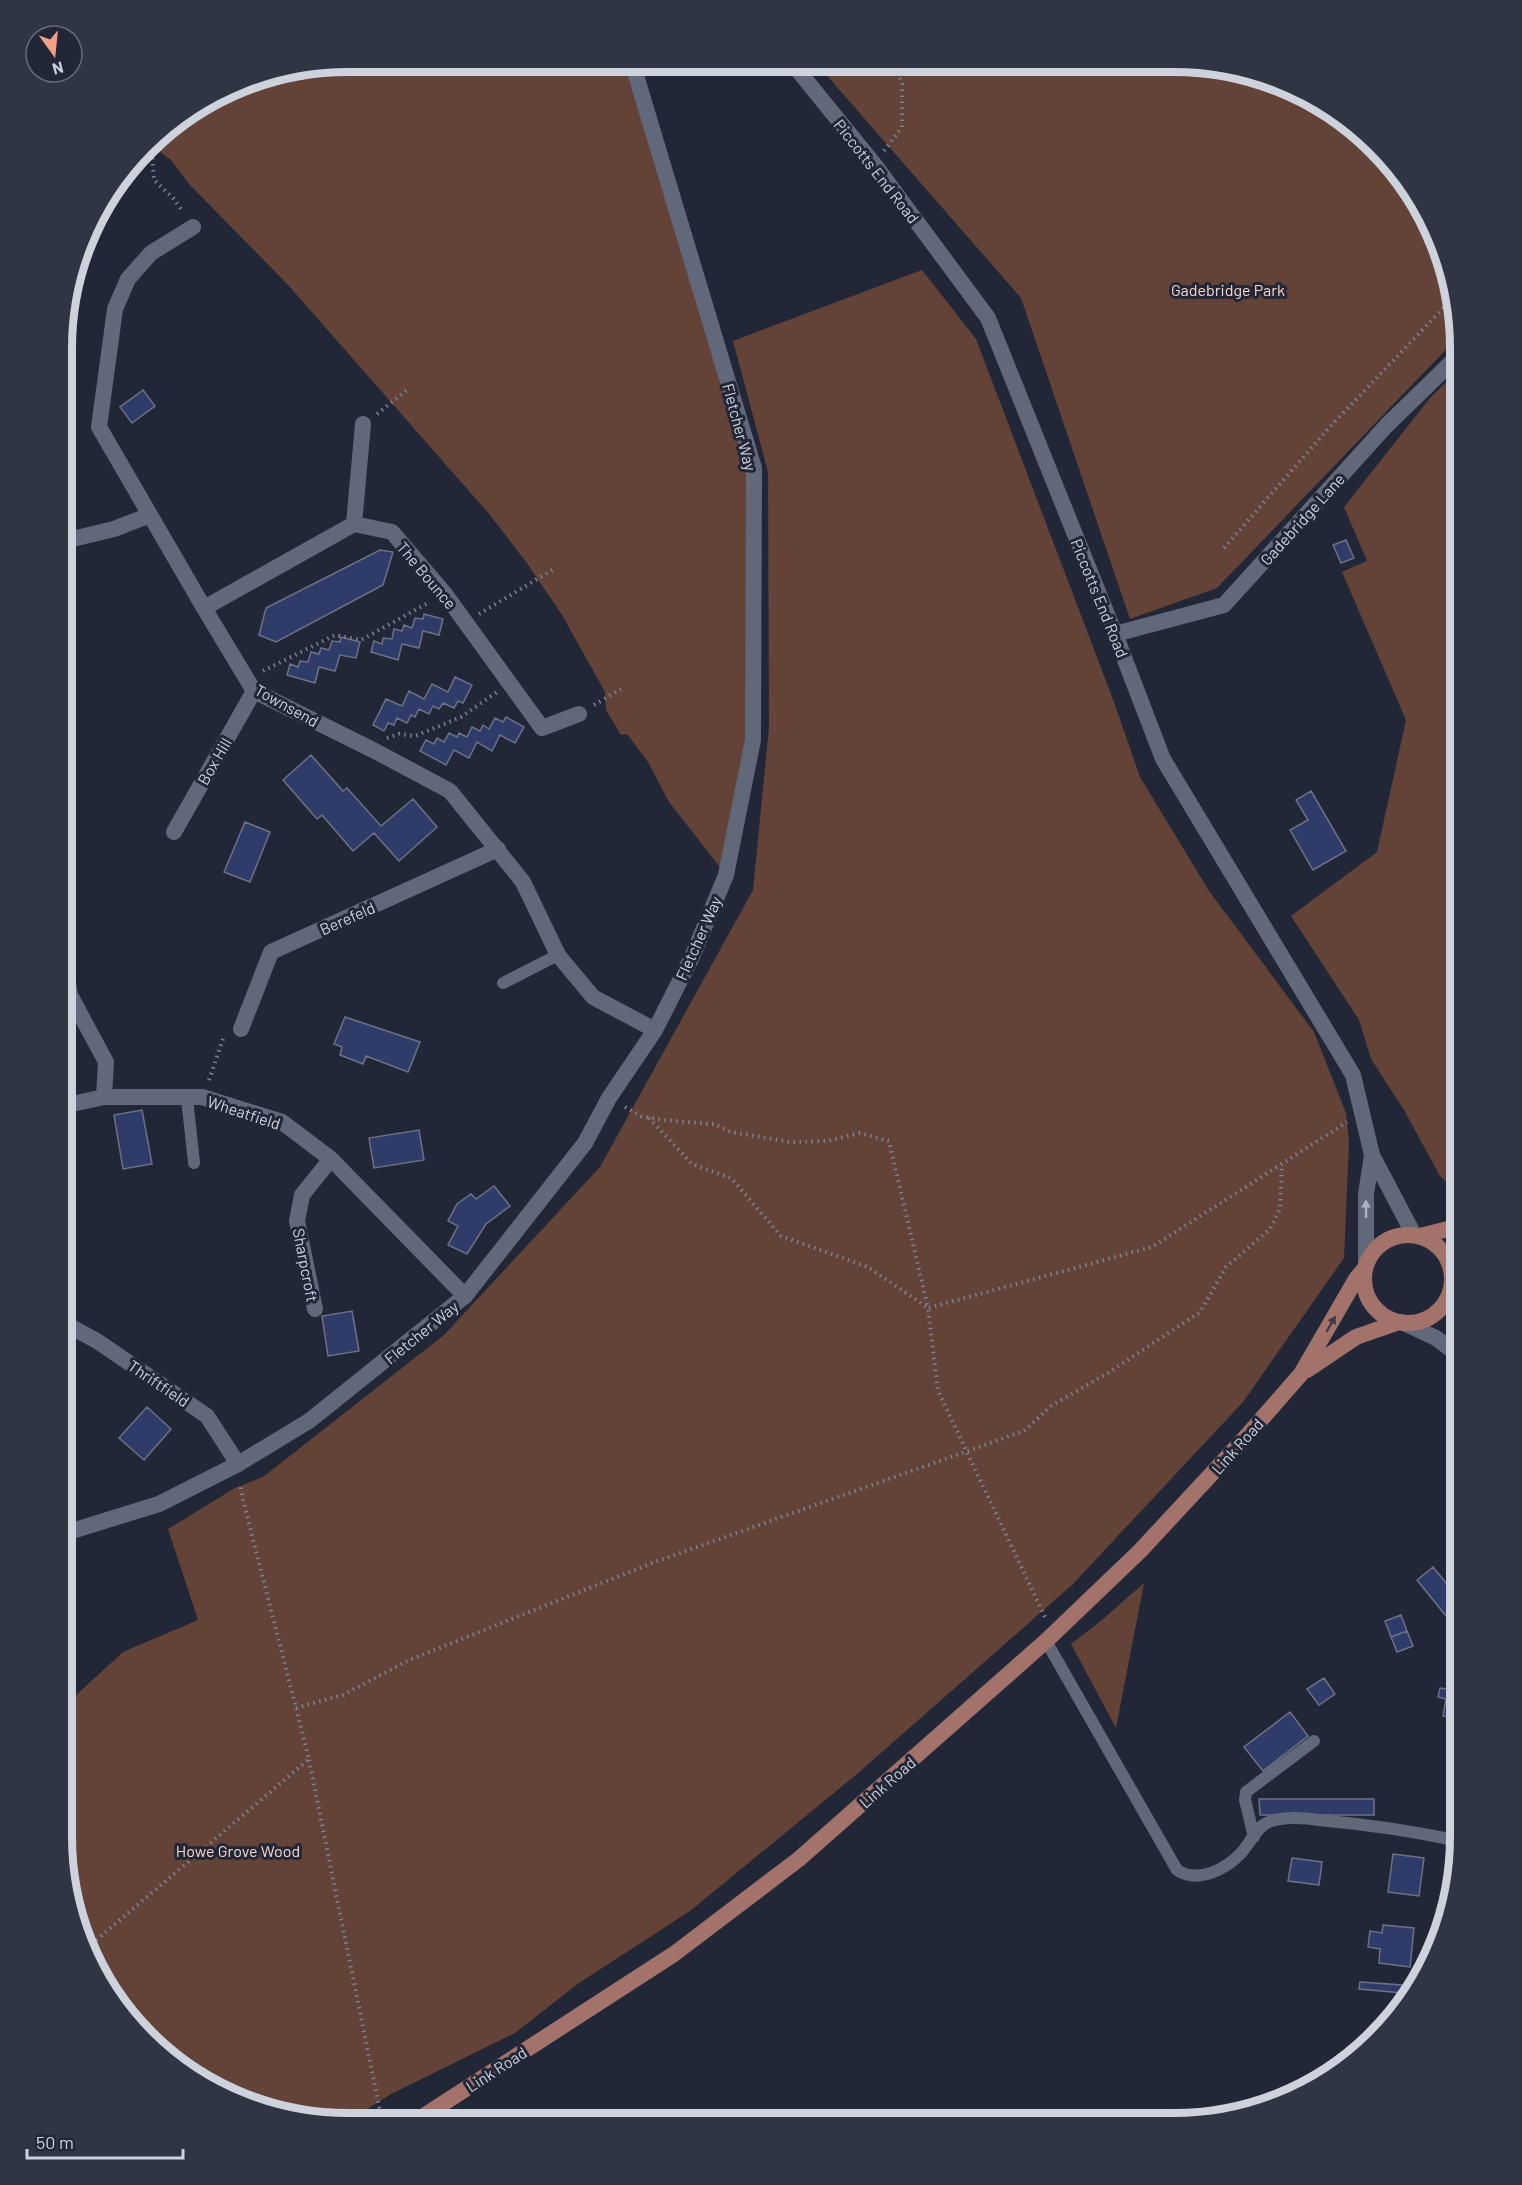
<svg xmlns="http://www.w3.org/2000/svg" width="1522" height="2185" font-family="Barlow,sans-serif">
	<rect width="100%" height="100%" fill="#222737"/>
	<path fill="#634237" d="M 348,62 L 632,62 L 754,468 L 753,740 L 726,875 L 669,802 L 648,762 L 627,734 L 621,735 L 606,710 L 605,692 L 562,615 L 526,562 L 490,515 L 289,286 L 190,185 L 171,160 L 149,144 L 159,132 L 255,77 Z
		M 816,63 L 1212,64 L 1284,83 L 1348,120 L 1431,221 L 1458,337 L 1217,588 L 1130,619 L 1021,298 Z
		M 922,270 L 976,339 L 1114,702 L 1140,777 L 1209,891 L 1314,1032 L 1346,1113 L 1349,1142 L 1344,1258 L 1243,1402 L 1073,1584 L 857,1774 L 690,1911 L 579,1983 L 515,2033 L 393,2093 L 348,2121 L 311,2121 L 238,2102 L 174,2065 L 91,1964 L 62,1837 L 62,1708 L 123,1652 L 198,1620 L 168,1529 L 235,1488 L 263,1477 L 444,1335 L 600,1167 L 753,890 L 769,727 L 768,472 L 733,341 Z
		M 1460,369 L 1460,1191 L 1458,1192 L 1440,1176 L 1404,1110 L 1371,1059 L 1359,1020 L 1291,916 L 1377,852 L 1406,720 L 1342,572 L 1367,561 L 1344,507 L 1430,398 Z
		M 1144,1583 L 1116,1728 L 1071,1644 L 1102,1620 Z"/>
	<path fill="#2f3c69" stroke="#6b7285" stroke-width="1.5" d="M 143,390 L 155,406 L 132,423 L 120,407 Z
		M 1346,540 L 1354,558 L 1341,563 L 1333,545 Z
		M 380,550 L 393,552 L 383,585 L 276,642 L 259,635 L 266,608 Z
		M 424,614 L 443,619 L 439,635 L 423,631 L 419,648 L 402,644 L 398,660 L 371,652 L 374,641 L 382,644 L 383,638 L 392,639 L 394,629 L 402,631 L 404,625 L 412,628 L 415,618 L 423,619 Z
		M 341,637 L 360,642 L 356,658 L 340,655 L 335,671 L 319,667 L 315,683 L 287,675 L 290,664 L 298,667 L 300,661 L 308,662 L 311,652 L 319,654 L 321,648 L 329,650 L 332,641 L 340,642 Z
		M 455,677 L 472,685 L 463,703 L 458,701 L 454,708 L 443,703 L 439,709 L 433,706 L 429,714 L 419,709 L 415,717 L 411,715 L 407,723 L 397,718 L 394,725 L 388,723 L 384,731 L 373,725 L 386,699 L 402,706 L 409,691 L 424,699 L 432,684 L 448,692 Z
		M 506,717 L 524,727 L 515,743 L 500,735 L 492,751 L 477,742 L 469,758 L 454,750 L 446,765 L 420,751 L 426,740 L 434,744 L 437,738 L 444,742 L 449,733 L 457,737 L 459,733 L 467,737 L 472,727 L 480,731 L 483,725 L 489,729 L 495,718 L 503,722 Z
		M 311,755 L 343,791 L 347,788 L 381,826 L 413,799 L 437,827 L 399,861 L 374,833 L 353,851 L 322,815 L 317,819 L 283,780 Z
		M 1311,791 L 1346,851 L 1313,870 L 1290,830 L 1308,820 L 1296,800 Z
		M 245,822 L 270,832 L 250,882 L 224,872 Z
		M 345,1017 L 420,1042 L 408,1072 L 366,1056 L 363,1064 L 340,1055 L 342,1047 L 334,1044 Z
		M 142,1110 L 152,1164 L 123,1169 L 114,1115 Z
		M 419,1130 L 424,1160 L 374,1168 L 369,1138 Z
		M 494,1186 L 510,1206 L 486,1224 L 467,1254 L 448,1245 L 458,1226 L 448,1221 L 457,1204 L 471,1194 L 476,1199 Z
		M 352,1311 L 359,1351 L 328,1356 L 322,1316 Z
		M 147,1407 L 171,1429 L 144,1460 L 119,1438 Z
		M 1433,1567 L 1447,1584 L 1454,1579 L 1460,1587 L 1460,1596 L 1457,1598 L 1460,1601 L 1460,1623 L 1455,1627 L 1417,1580 Z
		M 1401,1615 L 1407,1631 L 1391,1637 L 1385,1621 Z
		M 1407,1631 L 1413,1646 L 1397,1652 L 1391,1637 Z
		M 1454,1653 L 1460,1654 L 1459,1719 L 1443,1716 L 1446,1699 L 1438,1697 L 1440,1688 L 1447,1689 Z
		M 1324,1678 L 1335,1694 L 1319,1705 L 1307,1689 Z
		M 1290,1712 L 1308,1736 L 1263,1771 L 1244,1747 Z
		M 1259,1799 L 1374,1799 L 1374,1815 L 1260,1815 Z
		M 1393,1854 L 1424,1858 L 1419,1896 L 1388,1892 Z
		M 1292,1858 L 1322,1862 L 1319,1885 L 1288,1881 Z
		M 1383,1925 L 1414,1928 L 1410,1967 L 1379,1963 L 1380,1949 L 1368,1947 L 1370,1931 L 1382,1933 Z
		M 1360,1982 L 1417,1986 L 1414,1994 L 1359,1989 Z"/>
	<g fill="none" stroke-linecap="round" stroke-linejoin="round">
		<path stroke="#7e828f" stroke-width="4" stroke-dasharray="1.5 4.5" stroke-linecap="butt" d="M 144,151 L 152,155 L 154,180 L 173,198 L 183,212
			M 884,151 L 902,127 L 902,84 L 894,63
			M 377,414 L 407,390
			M 1224,548 L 1327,430 L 1450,301
			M 479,614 L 554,569
			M 263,671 L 335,635 L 361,640 L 428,603
			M 594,705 L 621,689
			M 387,738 L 399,734 L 415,736 L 461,717 L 497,692
			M 209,1080 L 224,1036
			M 625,1107 L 641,1116 L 662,1120 L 714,1124 L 731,1132 L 791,1142 L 827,1141 L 860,1133 L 889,1141 L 928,1308 L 1152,1247 L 1347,1122
			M 649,1118 L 692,1164 L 731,1178 L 781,1236 L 868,1267 L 928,1308 L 938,1391 L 1046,1619
			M 296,1708 L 343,1695 L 409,1660 L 652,1563 L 1024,1431 L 1051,1406 L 1108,1373 L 1200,1312 L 1226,1267 L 1270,1229 L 1280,1209 L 1282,1164
			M 309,1760 L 382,2121
			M 87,1948 L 309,1759 L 243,1500 L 240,1483"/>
		<path stroke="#61687a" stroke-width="12" d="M 503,983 L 558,955
			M 187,1098 L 194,1163
			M 62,1291 L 62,1278
			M 1046,1641 L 1177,1870 C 1198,1884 1227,1869 1242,1852 C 1250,1843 1257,1826 1269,1822 C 1287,1815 1310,1819 1328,1821 C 1373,1825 1416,1832 1460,1841
			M 1254,1837 L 1245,1800 L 1246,1792 L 1314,1741"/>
		<path stroke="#61687a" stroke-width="16" d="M 193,227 L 151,253 L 128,279 L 115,309 L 99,427 L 204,608 L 254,691 L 375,751 L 450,791 L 523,882 L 558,955 L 593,997 L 655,1030
			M 354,524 L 363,424
			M 64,541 L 114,529 L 150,515
			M 204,608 L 354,524 L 392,532 L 445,594 L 542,728 L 579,714
			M 1115,634 L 1224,605 L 1387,425 L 1460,354
			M 174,832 L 254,691
			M 63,956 L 70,995 L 106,1062 L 104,1097 L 202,1097 L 282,1122 L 331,1159 L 465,1296
			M 241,1029 L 271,952 L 498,849
			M 63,1106 L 104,1097
			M 315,1309 L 297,1221 L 302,1195 L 331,1159
			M 62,1322 L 97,1341 L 207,1416 L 238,1464
			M 1458,1868 L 1460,1849"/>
		<path stroke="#61687a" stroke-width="16" d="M 792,63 L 874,164 L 988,318 L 1115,634 L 1163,759 L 1353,1075 L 1372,1155 L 1414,1235
			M 1366,1263 L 1366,1194 L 1372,1155
			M 1451,1290 L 1456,1320 L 1460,1332
			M 1402,1322 L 1436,1338 L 1460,1356
			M 62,1534 L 159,1504 L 238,1464 L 309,1421 L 465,1296 L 585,1143 L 609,1098 L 655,1030 L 692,957 L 726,875 L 753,740 L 754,468 L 632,62"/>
		<path stroke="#a3726a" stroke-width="16" d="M1364 1279a44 44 0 1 1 88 0a44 44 0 1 1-88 0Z
			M 1420,1236 L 1460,1226
			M 1307,1370 L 1356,1337 L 1399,1322
			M 416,2121 L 674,1954 L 799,1859 L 1046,1641 L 1140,1551 L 1244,1439 L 1301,1374 L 1356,1279 L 1365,1268"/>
	</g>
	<defs><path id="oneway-solid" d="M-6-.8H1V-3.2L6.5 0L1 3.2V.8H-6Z" transform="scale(1.5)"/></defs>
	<use fill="#adb2bf" href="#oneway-solid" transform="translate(1366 1209) rotate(-91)"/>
	<use fill="#423a44" href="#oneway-solid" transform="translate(1331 1324) rotate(-60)"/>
	<g text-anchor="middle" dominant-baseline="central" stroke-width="6" stroke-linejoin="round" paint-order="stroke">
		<g font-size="16" fill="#ced2dd" stroke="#222737">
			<text transform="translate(877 171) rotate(52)">Piccotts End Road</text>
			<text transform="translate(740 427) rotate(75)">Fletcher Way</text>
			<text transform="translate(1302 519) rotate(-48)">Gadebridge Lane</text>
			<text transform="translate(427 575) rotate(50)">The Bounce</text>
			<text transform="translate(1100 598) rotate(68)">Piccotts End Road</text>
			<text transform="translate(287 705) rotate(29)">Townsend</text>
			<text transform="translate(214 761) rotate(-60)">Box Hill</text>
			<text transform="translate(347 918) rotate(-24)">Berefeld</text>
			<text transform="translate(698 938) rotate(-66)">Fletcher Way</text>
			<text transform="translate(244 1112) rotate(18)">Wheatfield</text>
			<text transform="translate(306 1265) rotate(79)">Sharpcroft</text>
			<text transform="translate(421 1332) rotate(-39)">Fletcher Way</text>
			<text transform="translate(159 1383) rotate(34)">Thriftfield</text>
			<text transform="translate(1237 1446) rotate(-48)">Link Road</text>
			<text transform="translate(887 1782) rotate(-41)">Link Road</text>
			<text transform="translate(496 2069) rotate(-33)">Link Road</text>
		</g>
		<g font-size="16" fill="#f9d5ca" stroke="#222737">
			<text x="1228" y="289">Gadebridge Park</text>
			<text x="238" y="1850">Howe Grove Wood</text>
		</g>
	</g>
	<path d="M0 0H1522V2185H0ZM348 72H1174A276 276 0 0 1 1450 348V1837A276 276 0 0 1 1174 2113H348A276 276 0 0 1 72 1837V348A276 276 0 0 1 348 72Z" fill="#303544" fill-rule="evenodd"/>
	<path fill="none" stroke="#ced2dd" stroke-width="8" d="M348 72H1174A276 276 0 0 1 1450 348V1837A276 276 0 0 1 1174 2113H348A276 276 0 0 1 72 1837V348A276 276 0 0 1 348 72Z"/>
	<g transform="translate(54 54) rotate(165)"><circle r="28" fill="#222737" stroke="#676b79" stroke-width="1.5"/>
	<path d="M0-4.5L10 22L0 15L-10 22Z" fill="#f39f85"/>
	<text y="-9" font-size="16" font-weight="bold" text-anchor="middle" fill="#ced2dd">N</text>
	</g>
	<path d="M27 2149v9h156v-9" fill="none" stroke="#ced2dd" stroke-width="3"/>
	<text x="36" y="2149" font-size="18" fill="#ced2dd" stroke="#222737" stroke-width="4.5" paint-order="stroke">50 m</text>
</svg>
